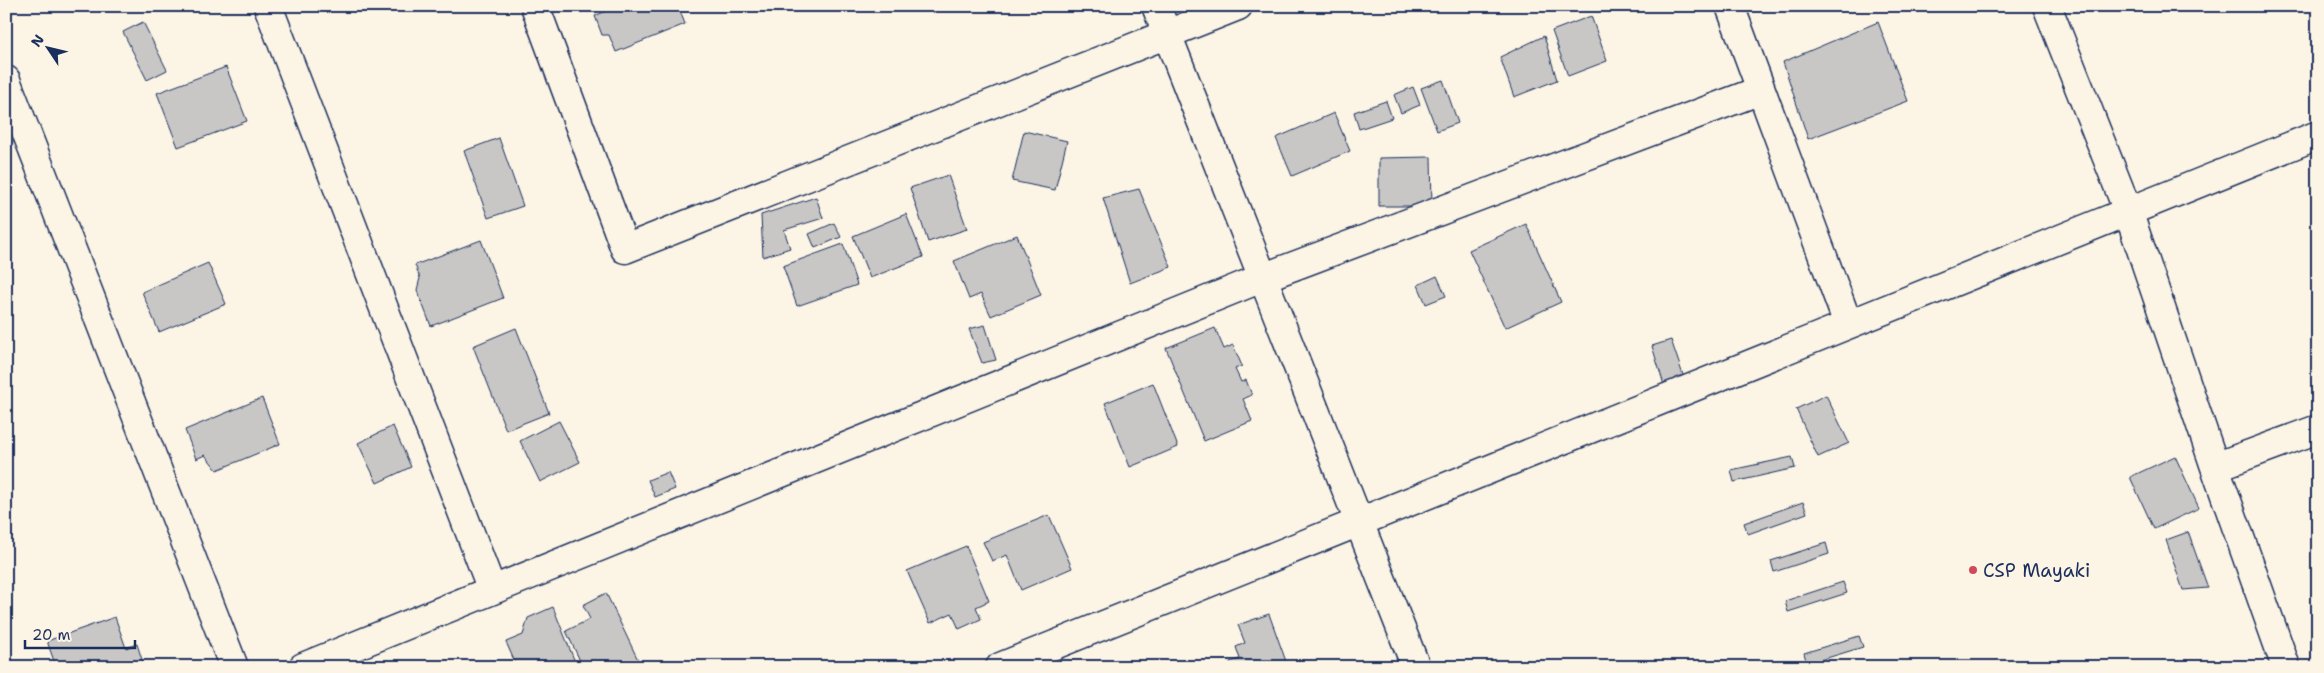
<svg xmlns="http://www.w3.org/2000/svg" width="2324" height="673" font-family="'Shantell Sans',sans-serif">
	<rect width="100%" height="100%" fill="#fcf5e5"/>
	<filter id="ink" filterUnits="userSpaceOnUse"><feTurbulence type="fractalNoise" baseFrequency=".02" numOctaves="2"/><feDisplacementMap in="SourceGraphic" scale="10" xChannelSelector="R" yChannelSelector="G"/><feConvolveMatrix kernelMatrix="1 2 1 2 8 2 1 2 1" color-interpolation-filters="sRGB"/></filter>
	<g filter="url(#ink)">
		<path fill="#c8c7c6" stroke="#1b2f5e" d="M 617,6 L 678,6 L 685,24 L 616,52 L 609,35 L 602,35 L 595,16 Z
			M 1591,16 L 1607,61 L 1568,76 L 1552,31 Z
			M 143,22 L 167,70 L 147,80 L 123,32 Z
			M 1878,22 L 1908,101 L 1808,139 L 1783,62 Z
			M 1544,36 L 1557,80 L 1514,97 L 1500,57 Z
			M 226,67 L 247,121 L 178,147 L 157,93 Z
			M 1443,80 L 1458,123 L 1437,131 L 1421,88 Z
			M 1413,87 L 1420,105 L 1401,113 L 1394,95 Z
			M 1386,101 L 1392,118 L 1359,129 L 1354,112 Z
			M 1334,113 L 1350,151 L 1292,176 L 1276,138 Z
			M 1024,131 L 1067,141 L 1055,190 L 1012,181 Z
			M 499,138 L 523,206 L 488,218 L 464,151 Z
			M 1431,157 L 1432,206 L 1379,206 L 1379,158 Z
			M 948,175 L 967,229 L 928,242 L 910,188 Z
			M 1139,189 L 1171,267 L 1130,283 L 1103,198 Z
			M 816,197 L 823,218 L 784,230 L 790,248 L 763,257 L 761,215 Z
			M 906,214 L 923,257 L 870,278 L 853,236 Z
			M 834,223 L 841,237 L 815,248 L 809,234 Z
			M 1526,224 L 1561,302 L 1505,328 L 1469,250 Z
			M 1017,235 L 1041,295 L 991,316 L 981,294 L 969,299 L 954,261 Z
			M 481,240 L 503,298 L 431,326 L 417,290 L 420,278 L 415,265 Z
			M 843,244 L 857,285 L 797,306 L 783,266 Z
			M 208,263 L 226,304 L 159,332 L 142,292 Z
			M 1437,276 L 1446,296 L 1426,304 L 1418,285 Z
			M 985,325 L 996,360 L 982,363 L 969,329 Z
			M 516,328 L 549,413 L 506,430 L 473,346 Z
			M 1215,328 L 1224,349 L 1233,345 L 1242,366 L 1235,369 L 1241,382 L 1246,380 L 1252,395 L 1243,399 L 1252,421 L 1204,441 L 1166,348 Z
			M 1671,340 L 1684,378 L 1664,385 L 1652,346 Z
			M 1153,383 L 1178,447 L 1130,467 L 1105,403 Z
			M 1826,395 L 1849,443 L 1818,457 L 1796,409 Z
			M 262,398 L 280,444 L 217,470 L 205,455 L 196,459 L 185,430 Z
			M 559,421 L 580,462 L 540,482 L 520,441 Z
			M 393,426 L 411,467 L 377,483 L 358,443 Z
			M 2175,456 L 2199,508 L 2154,529 L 2130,477 Z
			M 1792,457 L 1795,468 L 1734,482 L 1731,470 Z
			M 668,472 L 675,489 L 655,497 L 648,480 Z
			M 1803,502 L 1807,513 L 1748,534 L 1744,523 Z
			M 1049,515 L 1072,568 L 1021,590 L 1007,555 L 992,561 L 983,542 Z
			M 2188,532 L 2208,588 L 2183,590 L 2166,540 Z
			M 1826,543 L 1829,554 L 1774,572 L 1771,561 Z
			M 966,546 L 989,601 L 976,607 L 981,619 L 959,629 L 952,613 L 930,623 L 907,571 Z
			M 1843,582 L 1847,593 L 1788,612 L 1785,601 Z
			M 606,593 L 639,662 L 628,667 L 583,667 L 566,631 L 590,619 L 583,605 Z
			M 553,607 L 577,667 L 517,667 L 506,642 L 523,635 L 528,618 Z
			M 1269,614 L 1288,667 L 1230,667 L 1230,662 L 1240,659 L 1236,647 L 1245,643 L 1238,625 Z
			M 115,617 L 126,648 L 137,644 L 144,666 L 56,667 L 47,641 Z
			M 1859,636 L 1863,647 L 1807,664 L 1804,653 Z"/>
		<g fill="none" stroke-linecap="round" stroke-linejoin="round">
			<defs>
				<path id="minor" d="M 268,6 L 492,590
					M 535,6 L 625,249 L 1238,6
					M 1156,6 L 1416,667
					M 1730,6 L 1848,324
					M 2047,6 L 2128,211 L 2215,467 L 2286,667
					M 6,80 L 234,667
					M 2215,467 L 2318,429
					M 303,667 L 1262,278 L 1761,90
					M 1000,667 L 2318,135"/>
			</defs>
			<use href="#minor" stroke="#1b2f5e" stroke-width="31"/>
			<use href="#minor" stroke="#fcf5e5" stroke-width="28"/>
		</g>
	</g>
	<circle fill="#d1495b" stroke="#fcf5e5" stroke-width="2" cx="1973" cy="570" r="5"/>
	<g text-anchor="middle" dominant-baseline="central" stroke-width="4" stroke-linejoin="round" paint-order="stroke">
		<g font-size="19" fill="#1b2f5e" stroke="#fcf5e5" text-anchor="start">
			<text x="1983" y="570">CSP Mayaki</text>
		</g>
	</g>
	<rect width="2324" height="673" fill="none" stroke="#fcf5e5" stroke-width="25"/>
	<rect x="12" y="12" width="2299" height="648" fill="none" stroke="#1b2f5e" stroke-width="2" filter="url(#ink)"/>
	<g transform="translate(48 48) rotate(305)" stroke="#fcf5e5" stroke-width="4" paint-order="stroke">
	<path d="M0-4L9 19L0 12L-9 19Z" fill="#1b2f5e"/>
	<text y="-8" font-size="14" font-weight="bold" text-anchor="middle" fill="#1b2f5e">N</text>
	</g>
	<path d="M25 640v8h110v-8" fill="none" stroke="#1b2f5e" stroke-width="2.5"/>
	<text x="32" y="640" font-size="15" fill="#1b2f5e" stroke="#fcf5e5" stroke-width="4" paint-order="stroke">20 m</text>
</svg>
